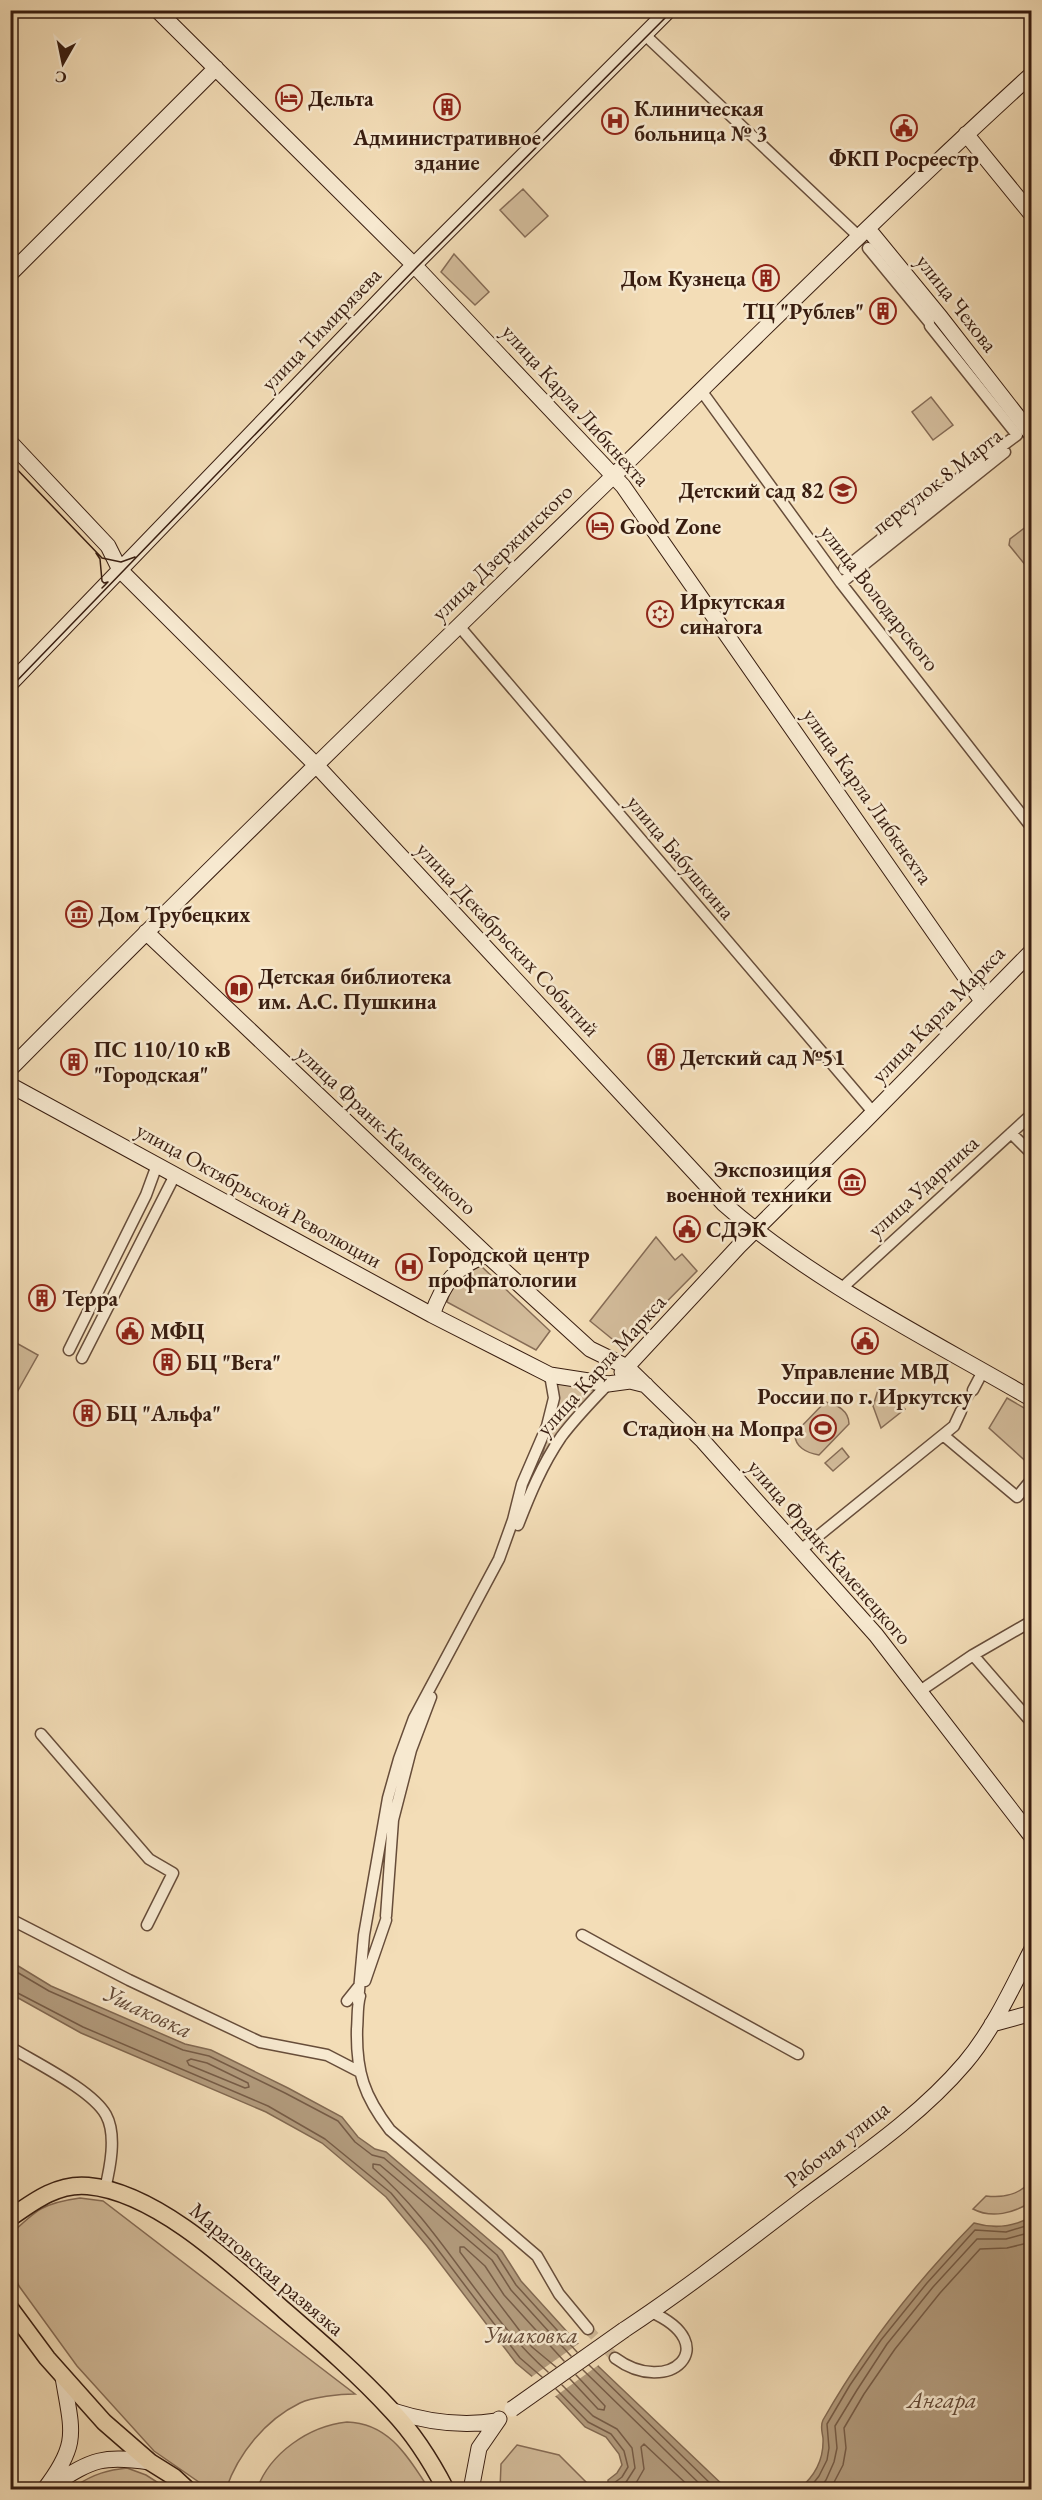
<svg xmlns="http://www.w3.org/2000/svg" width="1042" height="2500" font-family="'EB Garamond',serif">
	<rect width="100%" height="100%" fill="#f3ddb7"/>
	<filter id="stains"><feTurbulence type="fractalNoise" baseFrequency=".00333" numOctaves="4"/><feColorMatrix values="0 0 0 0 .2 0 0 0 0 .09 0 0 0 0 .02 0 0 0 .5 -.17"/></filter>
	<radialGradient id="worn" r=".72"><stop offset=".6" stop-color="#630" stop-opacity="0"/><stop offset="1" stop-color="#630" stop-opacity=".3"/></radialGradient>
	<path fill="#d3bc9b" stroke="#866c56" stroke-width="1.5" d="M 523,189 L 548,216 L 525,237 L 500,210 Z
		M 454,254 L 489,292 L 475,305 L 441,272 Z
		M 931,397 L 953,425 L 933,440 L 912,412 Z
		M 1031,523 L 1032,523 L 1031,572 L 1009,545 L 1010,539 Z
		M 656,1237 L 675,1260 L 682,1254 L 697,1271 L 622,1347 L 590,1321 Z
		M 481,1266 L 550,1331 L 536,1350 L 447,1302 C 452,1282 461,1272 481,1266 Z
		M 11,1340 L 38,1355 L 11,1403 Z
		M 554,1380 L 600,1388 L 540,1464 L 557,1399 Z
		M 878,1390 L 905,1409 L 881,1428 L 873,1406 Z
		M 1007,1398 L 1031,1412 L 1031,1466 L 989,1428 Z
		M 825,1402 C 837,1404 849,1411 849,1424 L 819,1455 C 807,1453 794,1447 795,1433 Z
		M 842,1448 L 849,1457 L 833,1471 L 825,1463 Z
		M 1031,2181 L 1031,2202 C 1014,2213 992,2219 973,2209 L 986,2196 C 1004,2198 1019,2195 1031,2181 Z
		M 80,2198 L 103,2201 L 355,2394 C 340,2394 312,2397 300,2403 C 265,2420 238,2454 226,2489 L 209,2489 L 154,2451 L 77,2366 L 19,2286 L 11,2268 L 10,2235 C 36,2210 43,2203 80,2198 Z
		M 347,2422 C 389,2423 408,2457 429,2489 L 257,2489 C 270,2453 309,2426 347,2422 Z
		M 517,2445 L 559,2455 L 593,2489 L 500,2489 L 501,2464 Z
		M 127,2468 L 146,2475 L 168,2489 L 81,2489 L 77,2485 C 94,2474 108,2470 127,2468 Z"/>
	<path fill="#b39c7e" stroke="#826952" stroke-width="1.5" d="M 10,1961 L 51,1986 L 185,2044 L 211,2050 L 288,2088 L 342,2117 L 358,2137 L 375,2149 L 386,2152 L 502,2251 L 521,2281 L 599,2367 L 727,2489 L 608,2489 L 608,2480 L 617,2473 L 622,2465 L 619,2454 L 606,2437 L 585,2427 L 558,2398 L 516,2363 L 427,2246 L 386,2197 L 322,2143 L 266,2112 L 81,2033 L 11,1994 Z
		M 1031,2217 L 1031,2489 L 799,2489 C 815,2476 824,2459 823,2438 C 822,2431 820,2426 823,2420 C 864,2348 916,2282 974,2223 C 994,2229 1013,2227 1031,2217 Z"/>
	<path fill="#f3ddb7" d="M 581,2342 L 600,2364 L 553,2398 L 530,2378 Z"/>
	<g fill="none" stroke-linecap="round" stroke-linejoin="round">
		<path stroke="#765c47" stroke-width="1.5" d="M 10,1968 L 49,1991 L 183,2050 L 209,2056 L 285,2093 L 338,2121 L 355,2142 L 372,2155 L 384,2158 L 497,2255 L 516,2285 L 577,2352
			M 10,1989 L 83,2027 L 268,2106 L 325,2139 L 391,2193 L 432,2242 L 520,2358 L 542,2377
			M 191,2059 L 207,2063 L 248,2083 L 249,2087 L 245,2088 L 189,2065 L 187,2061 Z
			M 589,2365 L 717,2490
			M 556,2367 L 532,2347 L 460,2252 L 460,2247 L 464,2247 L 485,2266 L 504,2295 L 564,2361
			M 583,2370 L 706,2490
			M 548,2372 C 481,2313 442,2227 373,2168 L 373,2164 L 380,2165 L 492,2260 L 511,2290 L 571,2356
			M 570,2379 L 598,2409 L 604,2410 L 605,2406 L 576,2375
			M 562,2385 L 593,2416 L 617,2429 L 632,2448 L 635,2468 L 621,2490
			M 556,2389 L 588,2422 L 611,2434 L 624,2451 L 628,2467 L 622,2477 L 614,2483 L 614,2490
			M 632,2490 L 644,2469 L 641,2447 L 644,2444 L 693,2490
			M 808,2490 L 819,2476 L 827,2460 L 829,2448 L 827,2424 L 850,2385 L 881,2340 L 927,2283 L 975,2230 L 1006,2232 L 1032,2224
			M 818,2490 L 826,2480 L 834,2462 L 837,2448 L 835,2426 L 857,2390 L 887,2344 L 933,2287 L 977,2239 L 1006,2239 L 1032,2232
			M 830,2490 L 843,2465 L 846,2448 L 844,2428 L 864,2394 L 895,2349 L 940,2293 L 980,2249 L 1007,2248 L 1032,2242"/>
		<path stroke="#ceb796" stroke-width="10" stroke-dasharray="10 5" stroke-linecap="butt" d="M 961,1411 L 973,1390
			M 588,2329 L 615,2358"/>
		<defs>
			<path id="street" d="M 645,35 L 854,232
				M 868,248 L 929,322
				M 700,389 L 841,583 L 1032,828
				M 844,569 L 931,499 L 1017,435 L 930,326
				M 841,583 L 1005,452
				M 459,626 L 873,1112
				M 1011,1133 L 1032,1154
				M 842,1288 L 1032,1114
				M 69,1350 L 146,1195 L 157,1165
				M 82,1358 L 175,1175
				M 973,1390 L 983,1371
				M 943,1435 L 1017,1497 L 1032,1479
				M 518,1525 C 530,1494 542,1465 561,1437 C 575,1418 592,1401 608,1384
				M 802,1549 L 954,1426 L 961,1411
				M 973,1655 L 1032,1723
				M 920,1691 L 973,1655 L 1032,1621
				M 41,1734 L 149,1859 L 173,1873 L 147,1925
				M 10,1916 L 14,1921 L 129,1980 L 260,2042 L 327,2055 L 360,2072
				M 386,1916 L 393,1820 L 411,1750 L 431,1697
				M 582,1935 L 798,2054
				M 365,1981 L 386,1920
				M 360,1996 C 357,2006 358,2018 357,2029 C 356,2072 364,2096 390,2130 L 537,2256 L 559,2294 L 588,2329
				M 347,2001 L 359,1986
				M 358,2002 L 364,1935 L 388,1798 L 399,1759 L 414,1718 L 499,1559 L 513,1520 L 522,1484 L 547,1426 L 554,1398 L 550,1375
				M 10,2047 C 36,2063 92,2090 106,2115 C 117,2135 110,2168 105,2189
				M 615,2358 C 669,2398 725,2345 651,2312"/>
			<path id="secondary" d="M 157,10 L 414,265 L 623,486 L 982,1001
				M 966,134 L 1032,215
				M 868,229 L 941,318 L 1032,435
				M 10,274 L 216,68
				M 10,442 L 108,546 L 120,570 L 316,765 L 723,1203 C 812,1281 929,1339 1032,1399
				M 10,684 L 407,272 L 669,10
				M 146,932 L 487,1255 L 590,1349 L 627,1367 L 703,1441 L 876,1635 L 1032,1837
				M 10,1069 C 205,872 404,679 603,486 C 745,348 885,208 1032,74
				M 10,1085 L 432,1315 L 550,1375 L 608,1384 L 630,1381 L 646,1385
				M 432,1315 C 443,1284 455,1266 487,1255
				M 622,1372 L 739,1246 L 863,1123 L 1032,951
				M 992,2024 L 1032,2013
				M 624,2330 C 686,2289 745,2243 804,2198 C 859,2157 920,2116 965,2063 C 993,2030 1012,1988 1032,1949
				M 393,2411 C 427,2422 461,2427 497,2421
				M 53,2485 C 93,2459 103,2455 150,2462
				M 44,2490 C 80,2443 72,2432 63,2377
				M 471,2490 L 479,2448 L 499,2419"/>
			<path id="primary" d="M 10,2218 C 34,2201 58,2183 88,2186 C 157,2192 235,2267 285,2311 C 322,2343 359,2375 392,2411 C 414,2434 431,2461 446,2490
				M 10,2308 L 47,2358 L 104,2422 L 150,2462 L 174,2477 L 188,2490"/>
		</defs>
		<use href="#street" stroke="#674d3a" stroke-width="13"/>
		<use href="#secondary" stroke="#381d10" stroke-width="17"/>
		<use href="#primary" stroke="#381d10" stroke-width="19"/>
		<use href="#street" stroke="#f7e9d0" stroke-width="10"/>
		<use href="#secondary" stroke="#f7e9d0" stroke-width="15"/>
		<use href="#primary" stroke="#f3ddb7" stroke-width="16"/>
		<path stroke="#381d10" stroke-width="1.5" d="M 10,462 L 102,558 L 121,562 L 135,557
			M 96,553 L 100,559 L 102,581 L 104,583 L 108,582 L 102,588
			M 10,688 L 417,267 L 673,10"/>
		<defs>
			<path id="secondary-bridge" d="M 512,2409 L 624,2330"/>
		</defs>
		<use href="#secondary-bridge" stroke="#381d10" stroke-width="17" stroke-linecap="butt"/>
		<use href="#secondary-bridge" stroke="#f7e9d0" stroke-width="15"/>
	</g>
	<defs>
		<symbol id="hotel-ring" viewBox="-11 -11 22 22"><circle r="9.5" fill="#f7e9d0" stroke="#8f2418" stroke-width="1.5"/><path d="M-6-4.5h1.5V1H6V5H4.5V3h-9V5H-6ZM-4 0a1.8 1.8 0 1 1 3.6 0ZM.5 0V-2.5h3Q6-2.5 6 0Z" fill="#8f2418"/></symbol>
		<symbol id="building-ring" viewBox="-11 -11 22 22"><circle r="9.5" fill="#f7e9d0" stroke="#8f2418" stroke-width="1.5"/><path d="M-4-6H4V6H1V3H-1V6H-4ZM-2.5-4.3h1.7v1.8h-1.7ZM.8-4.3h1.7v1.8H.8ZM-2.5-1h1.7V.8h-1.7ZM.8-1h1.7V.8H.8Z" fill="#8f2418"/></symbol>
		<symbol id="hospital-ring" viewBox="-11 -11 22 22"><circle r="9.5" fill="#f7e9d0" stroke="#8f2418" stroke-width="1.5"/><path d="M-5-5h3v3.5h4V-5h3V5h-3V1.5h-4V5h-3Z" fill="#8f2418"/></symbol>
		<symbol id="civic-ring" viewBox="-11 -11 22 22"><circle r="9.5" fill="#f7e9d0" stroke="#8f2418" stroke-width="1.5"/><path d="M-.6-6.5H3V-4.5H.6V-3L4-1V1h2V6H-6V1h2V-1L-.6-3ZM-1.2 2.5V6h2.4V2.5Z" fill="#8f2418"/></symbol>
		<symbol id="school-ring" viewBox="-11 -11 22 22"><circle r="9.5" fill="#f7e9d0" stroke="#8f2418" stroke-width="1.5"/><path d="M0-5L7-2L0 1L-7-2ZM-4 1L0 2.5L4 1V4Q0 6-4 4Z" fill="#8f2418"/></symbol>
		<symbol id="synagogue-ring" viewBox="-11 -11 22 22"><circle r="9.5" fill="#f7e9d0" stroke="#8f2418" stroke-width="1.5"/><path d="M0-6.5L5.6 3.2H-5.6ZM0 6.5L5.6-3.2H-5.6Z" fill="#8f2418"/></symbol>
		<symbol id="museum-ring" viewBox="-11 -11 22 22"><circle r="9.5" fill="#f7e9d0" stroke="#8f2418" stroke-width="1.5"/><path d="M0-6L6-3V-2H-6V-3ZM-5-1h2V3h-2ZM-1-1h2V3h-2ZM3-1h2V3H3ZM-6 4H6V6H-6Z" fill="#8f2418"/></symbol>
		<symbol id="library-ring" viewBox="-11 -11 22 22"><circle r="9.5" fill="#f7e9d0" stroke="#8f2418" stroke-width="1.5"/><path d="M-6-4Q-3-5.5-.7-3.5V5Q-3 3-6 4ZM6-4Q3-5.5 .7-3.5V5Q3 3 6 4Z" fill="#8f2418"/></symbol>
		<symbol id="stadium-ring" viewBox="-11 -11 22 22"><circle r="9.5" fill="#f7e9d0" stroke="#8f2418" stroke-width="1.5"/><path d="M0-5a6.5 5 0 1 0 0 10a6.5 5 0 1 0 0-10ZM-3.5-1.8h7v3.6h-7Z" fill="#8f2418"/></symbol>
	</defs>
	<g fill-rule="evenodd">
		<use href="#hotel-ring" x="274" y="83" width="30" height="30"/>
		<use href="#building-ring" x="432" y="92" width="30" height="30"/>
		<use href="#hospital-ring" x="600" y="106" width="30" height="30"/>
		<use href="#civic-ring" x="889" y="113" width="30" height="30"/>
		<use href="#building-ring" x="751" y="263" width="30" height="30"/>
		<use href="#building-ring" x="868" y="296" width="30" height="30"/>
		<use href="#school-ring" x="828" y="475" width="30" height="30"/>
		<use href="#hotel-ring" x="585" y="511" width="30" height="30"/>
		<use href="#synagogue-ring" x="645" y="599" width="30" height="30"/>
		<use href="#museum-ring" x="64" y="899" width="30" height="30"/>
		<use href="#library-ring" x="224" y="974" width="30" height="30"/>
		<use href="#building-ring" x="646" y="1042" width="30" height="30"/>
		<use href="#building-ring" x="59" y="1047" width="30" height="30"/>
		<use href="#museum-ring" x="837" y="1167" width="30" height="30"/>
		<use href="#civic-ring" x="672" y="1214" width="30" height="30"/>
		<use href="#hospital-ring" x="394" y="1252" width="30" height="30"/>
		<use href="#building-ring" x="27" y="1283" width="30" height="30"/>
		<use href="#civic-ring" x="115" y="1316" width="30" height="30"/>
		<use href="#civic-ring" x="850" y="1326" width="30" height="30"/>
		<use href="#building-ring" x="152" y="1347" width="30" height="30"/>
		<use href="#building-ring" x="72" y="1398" width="30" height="30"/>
		<use href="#stadium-ring" x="808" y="1413" width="30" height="30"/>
	</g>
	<g text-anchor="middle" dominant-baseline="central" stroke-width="5" stroke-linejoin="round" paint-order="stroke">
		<g font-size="22" font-weight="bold" fill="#381d10" stroke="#f7e9d0" text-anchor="start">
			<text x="308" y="98">Дельта</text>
			<text x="634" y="108">Клиническая<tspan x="634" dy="25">больница № 3</tspan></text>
			<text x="447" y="137" text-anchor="middle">Административное<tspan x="447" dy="25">здание</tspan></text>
			<text x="904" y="158" text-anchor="middle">ФКП Росреестр</text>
			<text x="746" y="278" text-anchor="end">Дом Кузнеца</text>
			<text x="864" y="311" text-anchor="end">ТЦ "Рублев"</text>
			<text x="824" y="490" text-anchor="end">Детский сад 82</text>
			<text x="620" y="526">Good Zone</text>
			<text x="680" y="601">Иркутская<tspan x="680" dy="25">синагога</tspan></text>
			<text x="98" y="914">Дом Трубецких</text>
			<text x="258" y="976">Детская библиотека<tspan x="258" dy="25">им. А.С. Пушкина</tspan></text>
			<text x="94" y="1049">ПС 110/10 кВ<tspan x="94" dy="25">"Городская"</tspan></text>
			<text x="680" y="1057">Детский сад №51</text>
			<text x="832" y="1169" text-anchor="end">Экспозиция<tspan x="832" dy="25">военной техники</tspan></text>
			<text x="706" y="1229">СДЭК</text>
			<text x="428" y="1254">Городской центр<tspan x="428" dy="25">профпатологии</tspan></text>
			<text x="62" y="1298">Терра</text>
			<text x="150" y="1331">МФЦ</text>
			<text x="186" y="1362">БЦ "Вега"</text>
			<text x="865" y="1371" text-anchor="middle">Управление МВД<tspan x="865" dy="25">России по г. Иркутску</tspan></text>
			<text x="106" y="1413">БЦ "Альфа"</text>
			<text x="804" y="1428" text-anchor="end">Стадион на Мопра</text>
		</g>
		<g font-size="22" fill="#381d10" stroke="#f7e9d0">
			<text transform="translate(957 303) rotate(52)">улица Чехова</text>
			<text transform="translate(321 329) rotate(-46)">улица Тимирязева</text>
			<text transform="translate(576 405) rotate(48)">улица Карла Либкнехта</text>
			<text transform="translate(937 481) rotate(-38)">переулок 8 Марта</text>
			<text transform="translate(502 552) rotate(-44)">улица Дзержинского</text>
			<text transform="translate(880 598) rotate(52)">улица Володарского</text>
			<text transform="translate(868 796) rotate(55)">улица Карла Либкнехта</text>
			<text transform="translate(681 857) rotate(50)">улица Бабушкина</text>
			<text transform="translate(508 939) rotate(47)">улица Декабрьских Событий</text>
			<text transform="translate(938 1014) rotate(-46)">улица Карла Маркса</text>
			<text transform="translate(387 1130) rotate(43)">улица Франк-Каменецкого</text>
			<text transform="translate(923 1186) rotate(-42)">улица Ударника</text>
			<text transform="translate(259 1195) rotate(29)">улица Октябрьской Революции</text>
			<text transform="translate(601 1365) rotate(-48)">улица Карла Маркса</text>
			<text transform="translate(830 1552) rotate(49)">улица Франк-Каменецкого</text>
			<text transform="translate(837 2144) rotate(-38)">Рабочая улица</text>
			<text transform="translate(267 2269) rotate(40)">Маратовская развязка</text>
		</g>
		<g font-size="24" font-style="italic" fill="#634936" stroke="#f7e9d0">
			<text transform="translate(148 2011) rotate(25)">Ушаковка</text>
			<text x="531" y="2334">Ушаковка</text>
			<text x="942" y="2399">Ангара</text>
		</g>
	</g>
	<rect width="1042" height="2500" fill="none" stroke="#f3ddb7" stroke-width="36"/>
	<rect x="12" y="12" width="1018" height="2476" fill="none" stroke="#381d10" stroke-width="3"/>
	<rect x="18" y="18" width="1006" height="2464" fill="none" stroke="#381d10" stroke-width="1.5"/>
	<g transform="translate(63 63) rotate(189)" stroke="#f7e9d0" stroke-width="4.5" paint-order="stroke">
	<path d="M0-4.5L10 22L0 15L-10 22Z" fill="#381d10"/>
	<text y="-9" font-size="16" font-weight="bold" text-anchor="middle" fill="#381d10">С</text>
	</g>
	<rect width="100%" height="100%" filter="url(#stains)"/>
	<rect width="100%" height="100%" fill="url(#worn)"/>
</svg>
